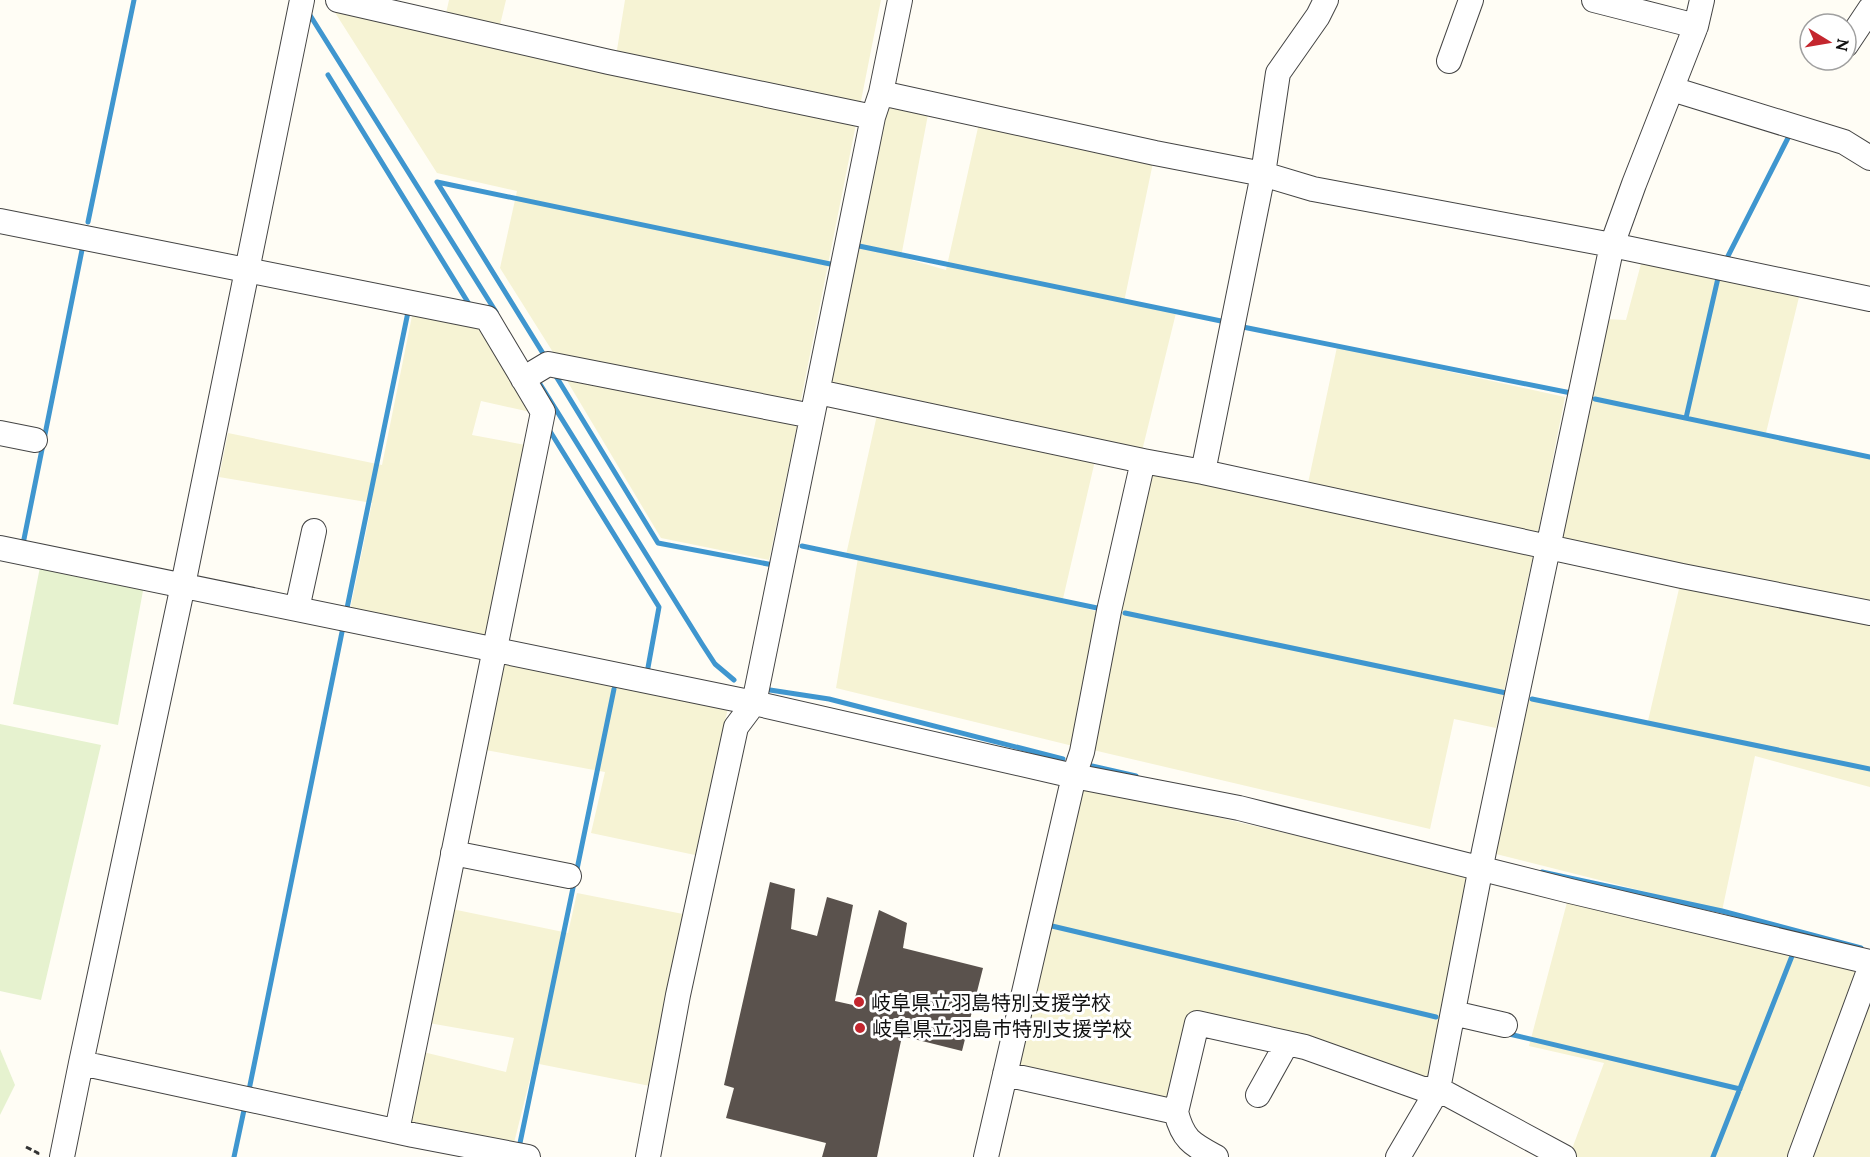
<svg xmlns="http://www.w3.org/2000/svg" width="1870" height="1157" font-family="Lora,'Noto Sans JP',serif">
	<rect width="100%" height="100%" fill="#fffdf5"/>
	<path fill="#f6f3d4" d="M 449,0 L 506,0 L 499,29 L 445,18 Z
		M 625,0 L 881,0 L 860,106 L 616,56 Z
		M 334,11 L 856,124 L 800,405 L 556,357 L 500,268 L 517,191 L 437,173 Z
		M 881,93 L 930,104 L 901,257 L 946,270 L 979,123 L 1155,153 L 1124,302 L 1176,313 L 1141,455 L 1097,452 L 1062,603 L 1104,613 L 1077,747 L 836,688 L 858,558 L 846,555 L 879,406 L 818,392 Z
		M 1642,260 L 1800,293 L 1765,437 L 1870,459 L 1870,787 L 1755,756 L 1722,911 L 1484,851 L 1517,695 L 1647,725 L 1682,576 L 1556,542 L 1604,319 L 1626,320 Z
		M 412,316 L 481,328 L 535,413 L 481,401 L 472,435 L 531,446 L 491,636 L 350,610 L 372,503 L 219,477 L 228,433 L 382,465 Z
		M 1337,347 L 1565,397 L 1539,528 L 1496,728 L 1454,719 L 1430,829 L 1093,750 L 1145,473 L 1304,502 Z
		M 563,374 L 798,422 L 769,560 L 661,538 Z
		M 500,658 L 728,708 L 695,855 L 591,833 L 605,772 L 480,749 Z
		M 1079,785 L 1469,876 L 1426,1082 L 1192,1016 L 1170,1105 L 1013,1070 Z
		M 1570,891 L 1870,962 L 1870,1157 L 1569,1157 L 1604,1063 L 1529,1046 Z
		M 577,893 L 683,914 L 650,1086 L 534,1063 L 513,1147 L 404,1125 L 419,1051 L 506,1072 L 514,1038 L 423,1022 L 447,908 L 568,933 Z"/>
	<path fill="#e6f2cf" d="M 41,562 L 145,580 L 118,725 L 13,704 Z
		M 0,724 L 101,745 L 41,1000 L 0,991 Z
		M 0,1049 L 15,1085 L 0,1115 Z"/>
	<g fill="none" stroke-linecap="round" stroke-linejoin="round">
		<path stroke="#3f96cf" stroke-width="5" d="M 308,12 L 496,312
			M 328,75 L 469,304
			M 88,222 L 134,0
			M 859,246 L 1221,321
			M 1727,258 L 1790,134
			M 1243,327 L 1571,393 L 1571,396
			M 544,355 L 437,182 L 835,265
			M 554,373 L 658,543 L 773,565
			M 540,384 L 702,644 L 715,664 L 734,680
			M 1595,399 L 1870,457
			M 1686,418 L 1718,278
			M 548,428 L 659,607 L 647,673
			M 23,544 L 82,250
			M 802,546 L 1102,609
			M 346,613 L 408,312 L 413,313
			M 1125,613 L 1511,694
			M 770,690 L 829,699 L 1063,759
			M 1532,699 L 1870,769
			M 1092,766 L 1136,776
			M 1542,872 L 1722,911 L 1861,948
			M 576,874 L 614,689
			M 1052,926 L 1436,1017
			M 1505,1033 L 1740,1089
			M 249,1090 L 342,632
			M 520,1143 L 574,883
			M 234,1157 L 244,1110
			M 1713,1157 L 1792,956"/>
	</g>
	<path fill="#5a524d" d="M 770,882 L 795,889 L 791,929 L 817,936 L 827,897 L 853,905 L 835,1001 L 853,1005 L 879,910 L 907,923 L 903,948 L 983,968 L 962,1051 L 902,1036 L 877,1157 L 822,1157 L 826,1143 L 726,1118 L 734,1088 L 724,1085 Z"/>
	<g fill="none" stroke-linecap="round" stroke-linejoin="round">
		<defs>
			<path id="minor" d="M 338,0 L 609,62 L 873,117
				M 1594,0 L 1696,26
				M 1846,45 L 1870,9
				M 1449,61 L 1471,0
				M 1672,89 L 1844,142 L 1870,158
				M 881,93 L 1155,153 L 1263,174 L 1313,189 L 1612,245 L 1870,299
				M 0,221 L 487,318 L 543,412 L 397,1131
				M 523,379 L 548,364 L 812,416
				M 818,392 L 1143,461 L 1203,472 L 1682,576 L 1870,613
				M 0,433 L 35,440
				M 1203,472 L 1263,174 L 1278,73 L 1318,16 L 1326,0
				M 0,548 L 754,703 L 1074,776 L 1239,808 L 1570,891 L 1870,962
				M 297,609 L 314,531
				M 453,853 L 569,876
				M 1453,1013 L 1505,1025
				M 81,1063 L 413,1135 L 528,1157
				M 1005,1074 L 1176,1112 C 1183,1140 1192,1144 1216,1157
				M 1258,1095 L 1287,1043
				M 1176,1112 L 1197,1023 L 1305,1047 L 1423,1089 L 1438,1089 L 1564,1157
				M 62,1157 L 81,1063 L 183,585 L 302,0
				M 648,1157 L 678,995 L 736,727 L 754,703 L 873,117 L 881,93 L 900,0
				M 986,1157 L 1074,776 L 1082,752 L 1109,611 L 1143,461
				M 1398,1157 L 1438,1089 L 1484,851 L 1612,245 L 1634,184 L 1696,26 L 1702,0
				M 1800,1157 L 1870,968"/>
		</defs>
		<use href="#minor" stroke="#444" stroke-width="26"/>
		<path stroke="#333" stroke-width="3" stroke-dasharray="6 3" stroke-linecap="butt" d="M 26,1147 L 38,1153 L 37,1157"/>
		<use href="#minor" stroke="#fff" stroke-width="24"/>
	</g>
	<g fill="#c4262e" stroke="#fff" stroke-width="2">
		<circle cx="859" cy="1002" r="6"/>
		<circle cx="860" cy="1028" r="6"/>
	</g>
	<g text-anchor="middle" dominant-baseline="central" stroke-width="6" stroke-linejoin="round" paint-order="stroke">
		<g font-size="20" fill="#111" stroke="#fff" text-anchor="start">
			<text x="871" y="1002">岐阜県立羽島特別支援学校</text>
			<text x="872" y="1028">岐阜県立羽島市特別支援学校</text>
		</g>
	</g>
	<g transform="translate(1828 42) rotate(101)"><circle r="28" fill="#ffffff" stroke="#a0a0a0" stroke-width="1.5"/>
	<path d="M0-4.5L10 22L0 15L-10 22Z" fill="#c4262e"/>
	<text y="-9" font-size="16" font-weight="bold" text-anchor="middle" fill="#111111">N</text>
	</g>
</svg>
